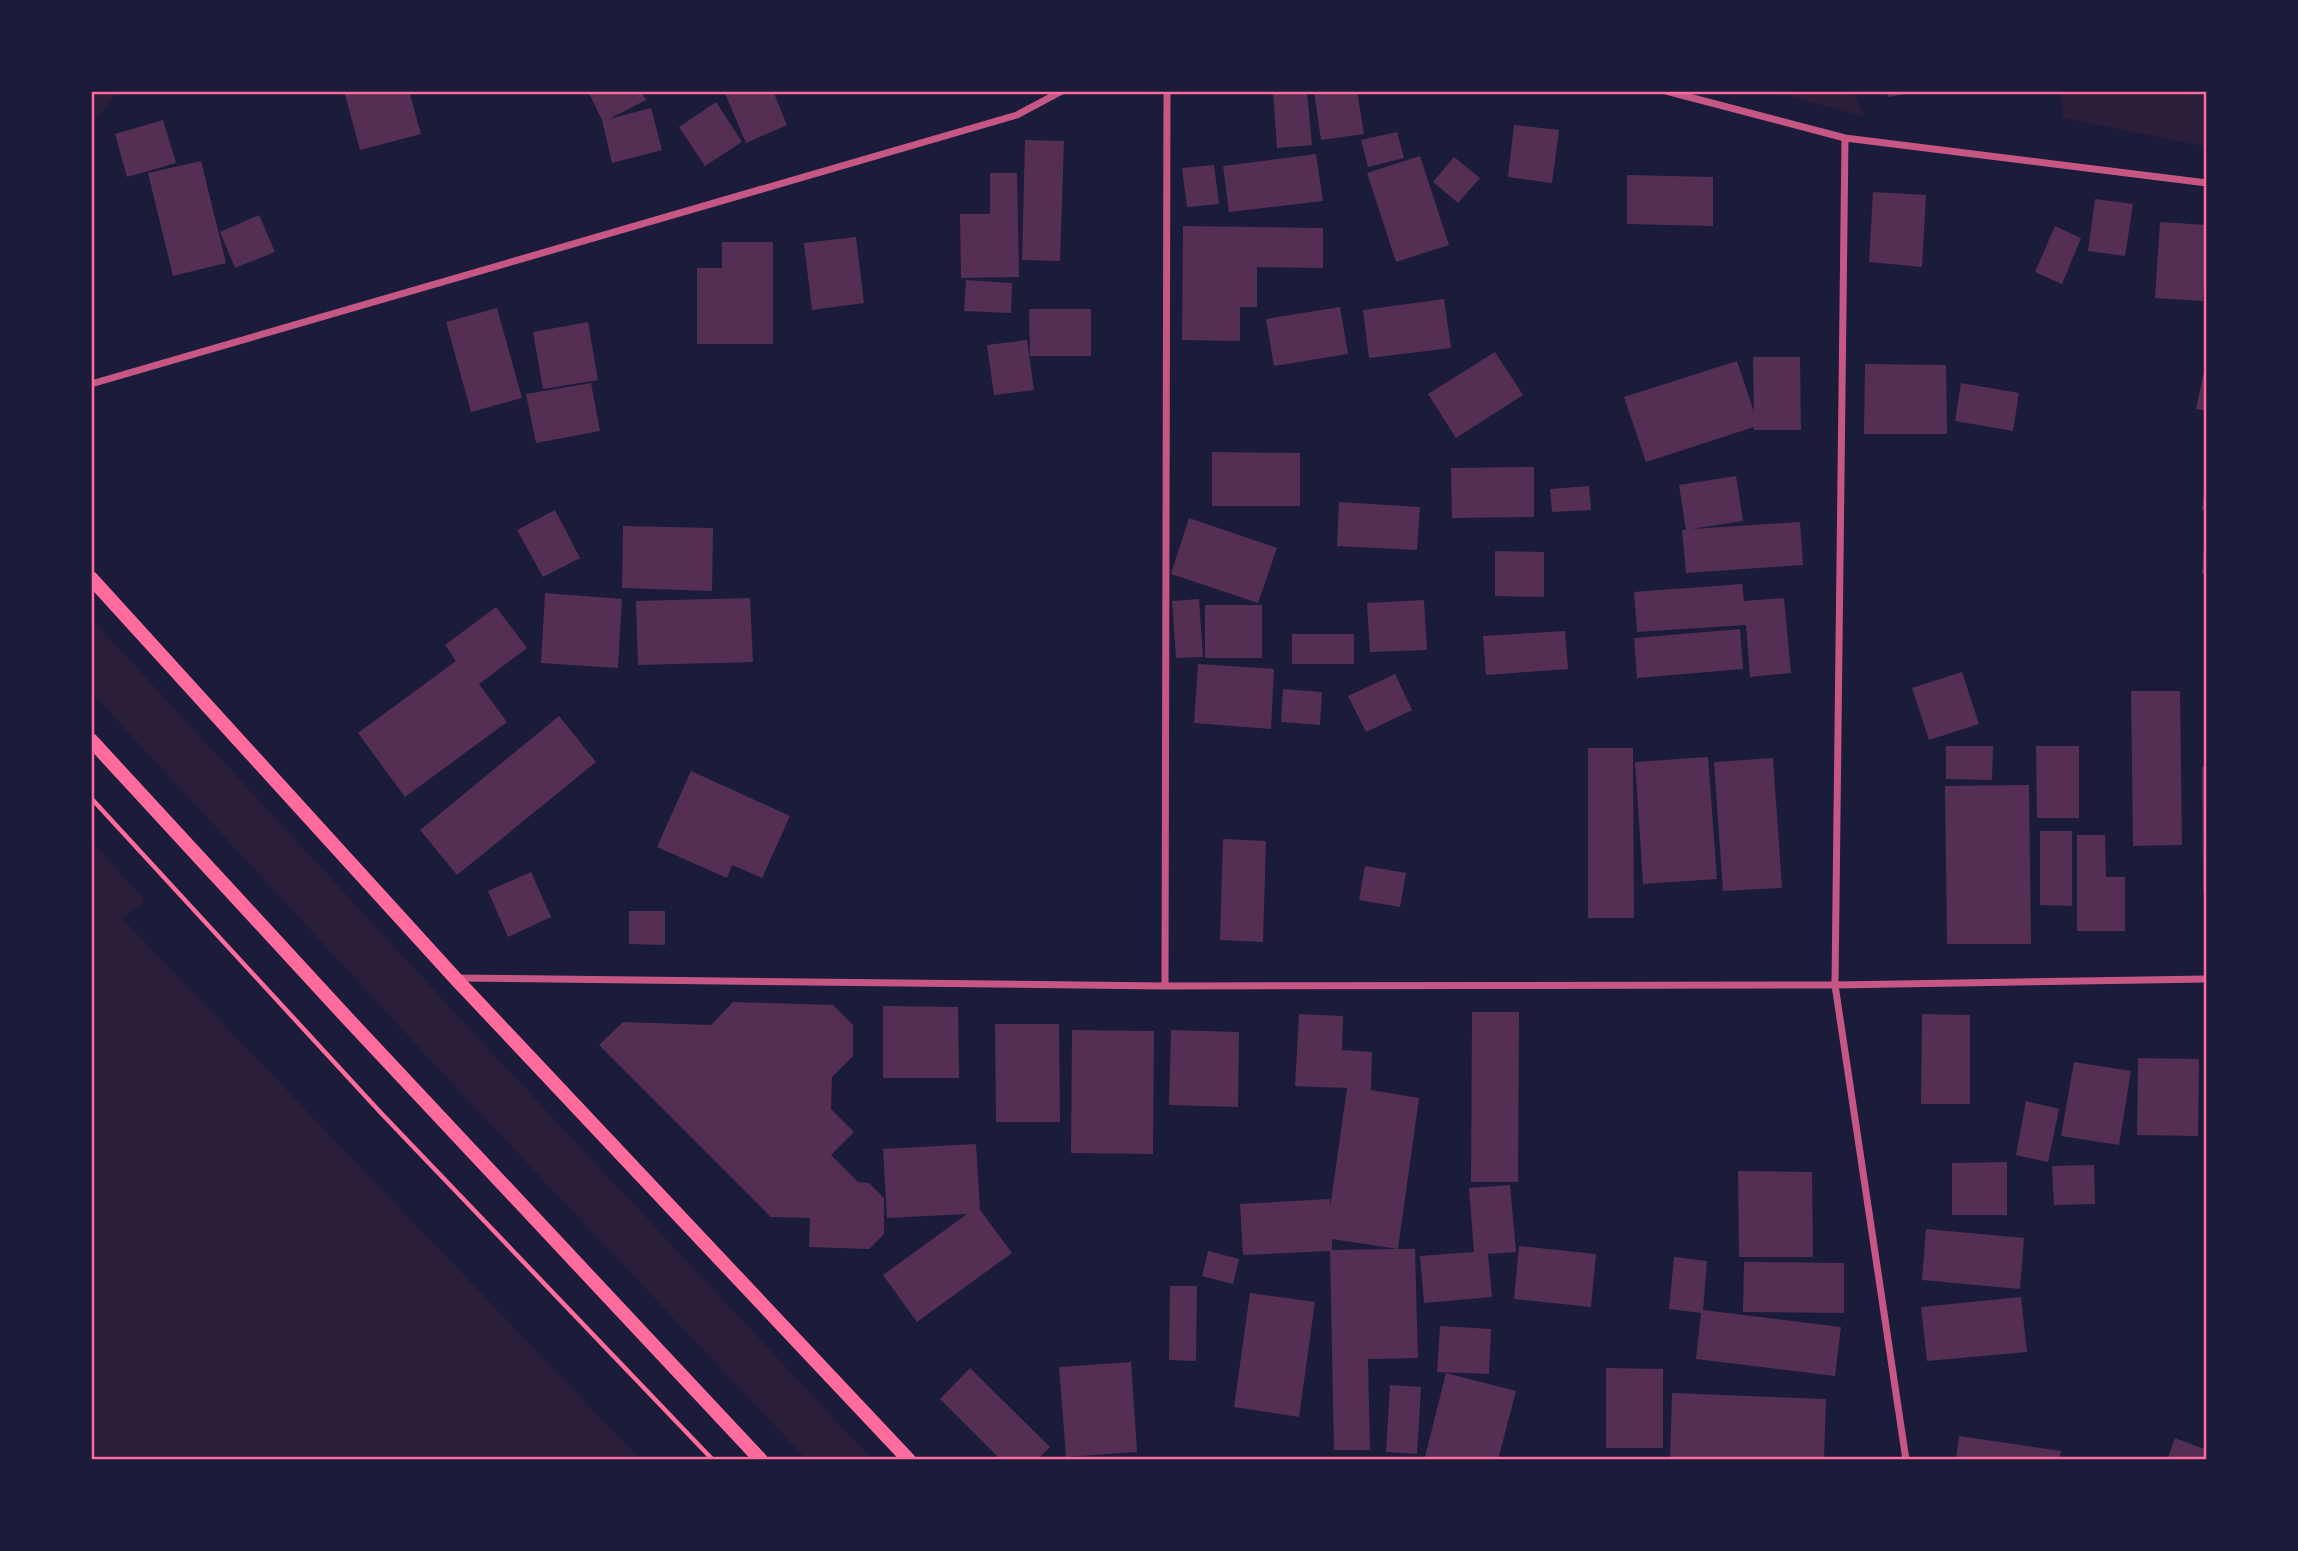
<svg xmlns="http://www.w3.org/2000/svg" width="2298" height="1551" font-family="Figtree,sans-serif">
	<rect width="100%" height="100%" fill="#1b1b3a"/>
	<path fill="#2a1e3b" d="M 91,91 L 124,91 L 117,92 L 91,126 Z
		M 1769,91 L 1853,91 L 1865,117 Z
		M 2060,91 L 2207,91 L 2207,147 L 2063,118 Z
		M 91,618 L 482,1042 L 873,1460 L 807,1460 L 446,1077 L 91,692 Z
		M 91,840 L 145,901 L 122,918 L 641,1460 L 91,1460 Z"/>
	<path fill="#542f53" fill-rule="evenodd" d="M 344,91 L 409,91 L 421,134 L 360,150 Z
		M 588,91 L 641,91 L 646,100 L 609,119 L 651,108 L 662,150 L 612,163 L 602,120 Z
		M 724,91 L 773,91 L 787,125 L 746,143 Z
		M 1273,91 L 1307,91 L 1312,145 L 1277,148 Z
		M 1314,91 L 1357,91 L 1364,134 L 1321,140 Z
		M 1887,91 L 1914,91 L 1914,92 L 1888,97 Z
		M 716,102 L 742,142 L 705,166 L 679,127 Z
		M 163,120 L 176,163 L 127,177 L 115,134 Z
		M 1514,125 L 1559,130 L 1552,183 L 1508,177 Z
		M 1397,132 L 1404,158 L 1368,167 L 1361,140 Z
		M 1025,140 L 1064,141 L 1060,261 L 1022,260 Z
		M 1316,154 L 1323,201 L 1229,212 L 1223,166 Z
		M 1420,156 L 1449,245 L 1396,262 L 1367,173 Z
		M 1454,157 L 1480,178 L 1458,203 L 1433,182 Z
		M 201,161 L 226,263 L 173,276 L 148,173 Z
		M 1214,165 L 1219,204 L 1187,207 L 1182,168 Z
		M 990,173 L 1017,173 L 1019,277 L 961,278 L 960,214 L 990,214 Z
		M 1627,175 L 1713,177 L 1713,226 L 1627,224 Z
		M 1873,192 L 1926,195 L 1922,267 L 1869,262 Z
		M 2095,199 L 2133,204 L 2125,256 L 2088,251 Z
		M 259,215 L 275,252 L 235,268 L 220,232 Z
		M 2160,222 L 2207,225 L 2203,301 L 2155,298 Z
		M 1183,226 L 1323,228 L 1323,268 L 1257,267 L 1257,307 L 1240,307 L 1240,341 L 1182,340 Z
		M 2055,226 L 2081,238 L 2062,284 L 2035,272 Z
		M 856,237 L 864,303 L 812,310 L 804,243 Z
		M 722,242 L 773,242 L 773,344 L 697,344 L 697,268 L 722,268 Z
		M 966,280 L 1012,283 L 1011,313 L 964,311 Z
		M 1444,299 L 1451,348 L 1369,358 L 1363,310 Z
		M 1340,307 L 1348,354 L 1274,366 L 1266,319 Z
		M 497,308 L 522,398 L 471,412 L 446,322 Z
		M 1029,309 L 1091,309 L 1091,356 L 1030,356 Z
		M 588,322 L 598,380 L 543,389 L 533,332 Z
		M 1027,340 L 1034,390 L 994,395 L 987,345 Z
		M 1495,352 L 1523,395 L 1456,438 L 1428,394 Z
		M 1753,357 L 1800,357 L 1801,430 L 1754,430 L 1754,427 L 1646,462 L 1624,397 L 1737,361 L 1754,412 Z
		M 2206,362 L 2207,362 L 2207,411 L 2196,409 Z
		M 1865,364 L 1946,365 L 1947,434 L 1864,434 Z
		M 591,383 L 600,431 L 536,443 L 526,394 Z
		M 1961,383 L 2019,393 L 2013,431 L 1955,421 Z
		M 1212,452 L 1300,453 L 1300,506 L 1212,506 Z
		M 1534,467 L 1534,517 L 1452,518 L 1451,468 Z
		M 1736,476 L 1743,521 L 1691,529 L 1800,522 L 1803,565 L 1686,573 L 1682,530 L 1686,530 L 1679,485 Z
		M 1589,486 L 1591,510 L 1552,512 L 1550,489 Z
		M 2205,487 L 2207,487 L 2207,510 L 2202,510 Z
		M 1339,502 L 1420,507 L 1417,550 L 1337,546 Z
		M 555,510 L 580,558 L 543,577 L 517,530 Z
		M 1189,518 L 1277,548 L 1258,603 L 1171,574 Z
		M 623,526 L 713,528 L 712,591 L 622,588 Z
		M 2205,532 L 2207,532 L 2207,574 L 2202,574 Z
		M 1495,551 L 1544,552 L 1544,597 L 1495,596 Z
		M 1742,584 L 1744,601 L 1784,598 L 1791,673 L 1750,677 L 1746,625 L 1637,632 L 1634,592 Z
		M 545,593 L 622,599 L 618,668 L 541,663 Z
		M 750,598 L 753,662 L 638,665 L 636,601 Z
		M 1199,599 L 1203,657 L 1176,658 L 1172,601 Z
		M 1424,600 L 1427,650 L 1370,652 L 1367,603 Z
		M 1205,605 L 1262,605 L 1262,658 L 1205,658 Z
		M 496,607 L 527,648 L 479,684 L 507,722 L 405,797 L 358,733 L 456,661 L 445,645 Z
		M 1740,629 L 1743,669 L 1637,678 L 1634,638 Z
		M 1565,631 L 1568,669 L 1486,675 L 1483,636 Z
		M 1292,634 L 1354,634 L 1354,664 L 1292,664 Z
		M 1198,664 L 1274,669 L 1271,729 L 1194,723 Z
		M 1962,672 L 1979,724 L 1929,740 L 1912,688 Z
		M 1395,674 L 1412,710 L 1366,732 L 1348,696 Z
		M 1283,689 L 1322,692 L 1320,725 L 1281,722 Z
		M 2131,691 L 2180,691 L 2182,845 L 2133,846 Z
		M 559,716 L 596,762 L 457,875 L 420,830 Z
		M 1946,746 L 1993,746 L 1992,780 L 1946,779 Z
		M 2036,746 L 2079,746 L 2079,818 L 2037,818 Z
		M 1588,748 L 1633,748 L 1634,918 L 1588,918 Z
		M 1708,757 L 1717,879 L 1643,884 L 1635,762 Z
		M 1773,758 L 1782,888 L 1723,891 L 1714,762 Z
		M 2202,767 L 2207,767 L 2207,893 L 2203,893 Z
		M 691,771 L 790,816 L 762,878 L 732,865 L 727,878 L 657,847 Z
		M 2029,785 L 2031,944 L 1947,944 L 1945,786 Z
		M 2040,831 L 2072,831 L 2072,906 L 2040,905 Z
		M 2077,835 L 2105,835 L 2106,877 L 2125,877 L 2125,931 L 2077,931 Z
		M 1223,839 L 1266,841 L 1263,942 L 1220,940 Z
		M 1365,866 L 1406,873 L 1400,907 L 1359,900 Z
		M 531,872 L 551,917 L 508,937 L 488,891 Z
		M 629,911 L 665,911 L 665,945 L 629,944 Z
		M 733,1002 L 833,1005 L 853,1025 L 853,1056 L 832,1077 L 831,1109 L 854,1132 L 831,1155 L 858,1182 L 869,1183 L 884,1198 L 884,1234 L 869,1249 L 809,1247 L 810,1218 L 771,1217 L 599,1045 L 623,1022 L 711,1025 Z
		M 883,1006 L 958,1007 L 959,1078 L 883,1078 Z
		M 1472,1012 L 1519,1012 L 1518,1182 L 1471,1182 Z
		M 1299,1014 L 1343,1016 L 1342,1050 L 1372,1052 L 1371,1090 L 1419,1098 L 1398,1249 L 1415,1249 L 1418,1358 L 1368,1359 L 1370,1450 L 1334,1450 L 1330,1251 L 1243,1255 L 1240,1204 L 1330,1199 L 1330,1208 L 1347,1088 L 1295,1086 ZM 1332,1239 L 1398,1249 L 1332,1250 Z
		M 1922,1014 L 1970,1015 L 1970,1104 L 1921,1104 Z
		M 995,1024 L 1059,1024 L 1060,1122 L 996,1122 Z
		M 1072,1030 L 1154,1031 L 1153,1154 L 1071,1153 Z
		M 1171,1030 L 1239,1032 L 1238,1107 L 1169,1105 Z
		M 2138,1058 L 2199,1059 L 2198,1136 L 2137,1135 Z
		M 2074,1062 L 2131,1071 L 2119,1145 L 2061,1136 Z
		M 2026,1101 L 2059,1109 L 2048,1162 L 2016,1155 Z
		M 976,1144 L 980,1210 L 1012,1253 L 917,1322 L 883,1275 L 967,1214 L 887,1218 L 883,1149 Z
		M 2007,1162 L 2007,1215 L 1952,1215 L 1952,1163 Z
		M 2094,1165 L 2095,1204 L 2054,1205 L 2052,1166 Z
		M 1738,1171 L 1812,1172 L 1813,1257 L 1739,1257 Z
		M 1510,1185 L 1516,1252 L 1488,1254 L 1492,1297 L 1424,1303 L 1420,1256 L 1474,1252 L 1469,1188 Z
		M 1926,1229 L 2024,1238 L 2020,1289 L 1922,1280 Z
		M 1519,1246 L 1596,1254 L 1591,1307 L 1514,1299 Z
		M 1208,1251 L 1239,1259 L 1233,1284 L 1202,1276 Z
		M 1674,1257 L 1707,1261 L 1703,1310 L 1841,1327 L 1835,1376 L 1696,1359 L 1701,1313 L 1669,1309 Z
		M 1744,1262 L 1844,1263 L 1844,1313 L 1743,1312 Z
		M 1170,1286 L 1197,1286 L 1196,1361 L 1169,1360 Z
		M 1250,1293 L 1315,1302 L 1299,1417 L 1234,1407 Z
		M 2021,1297 L 2027,1352 L 1927,1361 L 1921,1307 Z
		M 1440,1326 L 1491,1329 L 1489,1374 L 1437,1372 Z
		M 1131,1362 L 1137,1452 L 1066,1457 L 1059,1367 Z
		M 970,1368 L 1050,1447 L 1037,1460 L 1001,1460 L 940,1399 Z
		M 1606,1368 L 1663,1369 L 1663,1448 L 1606,1448 Z
		M 1446,1373 L 1516,1391 L 1498,1460 L 1435,1460 L 1425,1457 Z
		M 1390,1385 L 1421,1387 L 1417,1454 L 1386,1452 Z
		M 1672,1393 L 1826,1399 L 1824,1460 L 1670,1460 Z
		M 1959,1436 L 2061,1451 L 2059,1460 L 1956,1460 Z
		M 2175,1438 L 2207,1450 L 2207,1460 L 2167,1460 Z"/>
	<g fill="none" stroke-linecap="round" stroke-linejoin="round">
		<path stroke="#ff6b9d" stroke-width="4.5" d="M 91,798 L 381,1113 L 713,1460"/>
		<path stroke="#c65784" stroke-width="7" d="M 1666,91 L 1845,138 L 2207,183
			M 1845,138 L 1835,985 L 1906,1460
			M 91,384 L 1017,115 L 1062,91
			M 456,978 L 1165,986 L 1835,985 L 2207,979
			M 1165,986 L 1167,91"/>
		<path stroke="#ff6b9d" stroke-width="14" d="M 91,578 L 455,978 L 909,1460
			M 91,740 L 348,1019 L 761,1460"/>
	</g>
	<rect width="2298" height="1551" fill="none" stroke="#1b1b3a" stroke-width="186"/>
	<rect x="93" y="93" width="2112" height="1365" fill="none" stroke="#ff6b9d" stroke-width="2.5"/>
</svg>
